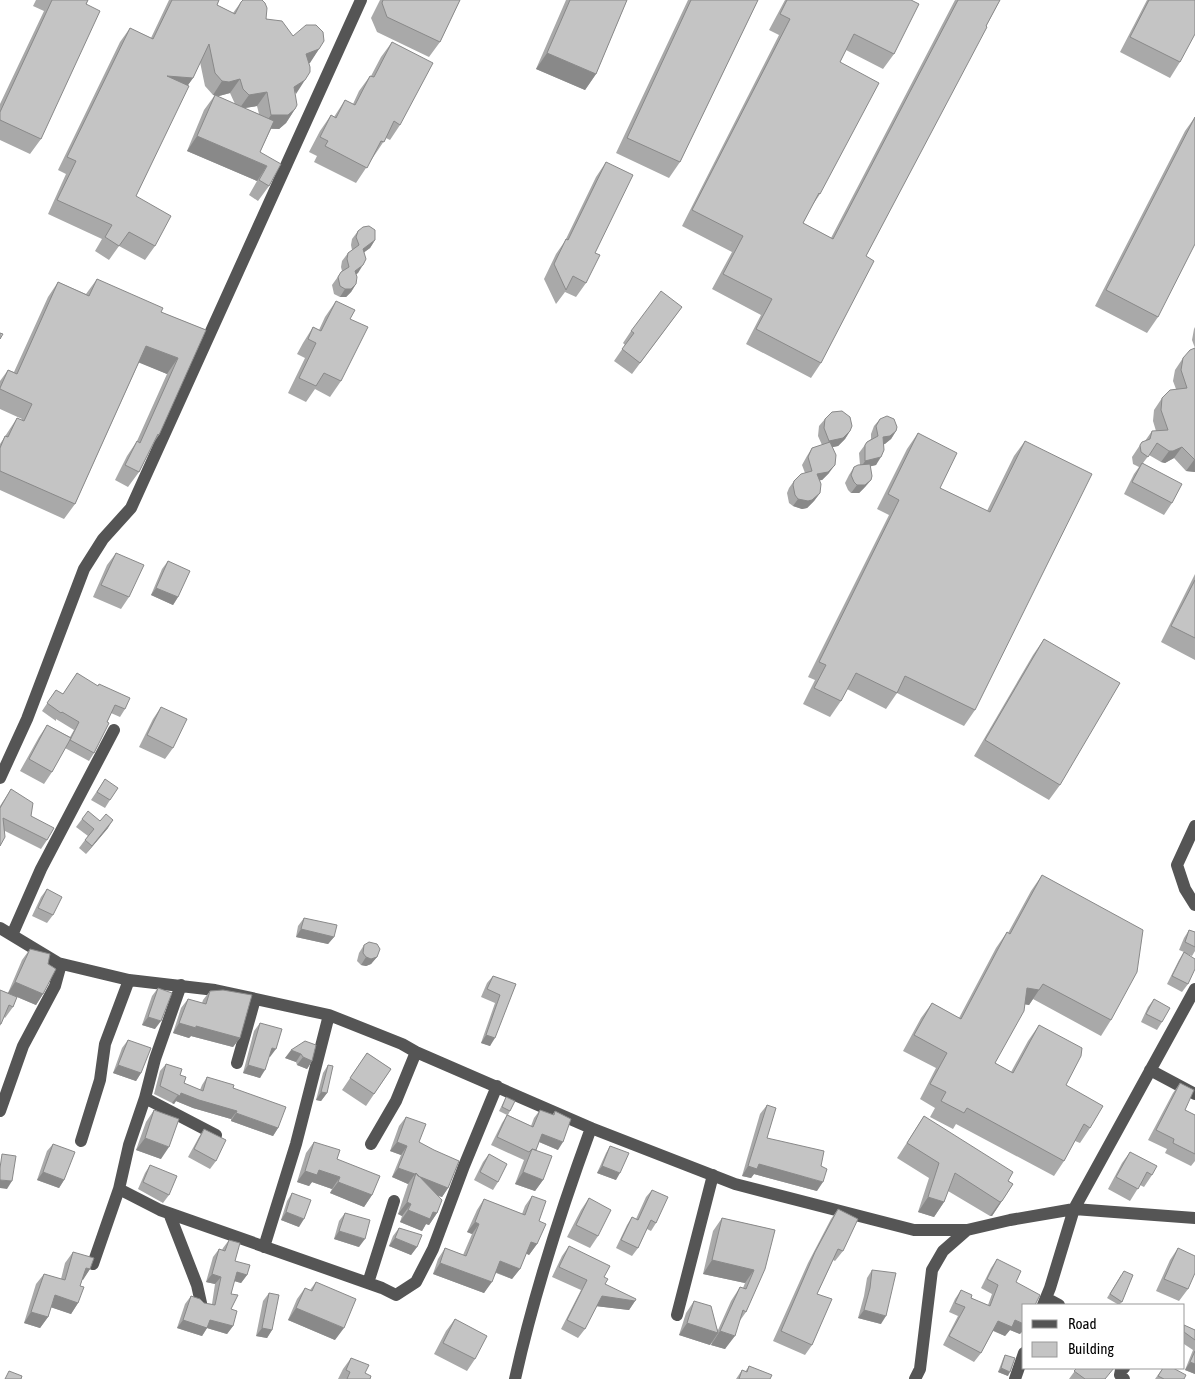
<svg xmlns="http://www.w3.org/2000/svg" width="1195" height="1379" font-family="'Asap Condensed',sans-serif">
	<rect width="100%" height="100%" fill="#fff"/>
	<g fill="none" stroke-linecap="round" stroke-linejoin="round">
		<path stroke="#555" stroke-width="12" d="M 0,778 L 27,719 L 84,569 L 103,539 L 131,508 L 361,0
			M 1195,826 L 1177,865 L 1185,889 L 1195,905
			M 0,928 L 58,963 L 129,980 L 215,990 L 329,1015 L 402,1044 L 416,1052 L 591,1128 L 735,1184 L 914,1230 L 967,1230 L 1010,1220 L 1074,1209 L 1195,1218
			M 12,935 L 41,869 L 114,730
			M 181,985 L 155,1059 L 145,1098 L 216,1135
			M 237,1063 L 255,999
			M 1150,1070 L 1195,1094
			M 145,1098 L 129,1145 L 119,1189 L 160,1210 L 382,1288 L 396,1295 L 416,1282 L 433,1249 L 464,1166 L 497,1086
			M 0,1111 L 23,1046 L 55,986 L 61,964
			M 81,1141 L 100,1080 L 105,1044 L 129,980
			M 371,1144 L 396,1101 L 416,1052
			M 169,1213 L 197,1285 L 201,1303
			M 264,1247 L 296,1144 L 329,1015
			M 93,1264 L 119,1189
			M 368,1283 L 394,1201
			M 1046,1298 L 1059,1305
			M 1043,1305 L 1050,1288 L 1074,1209 L 1195,989
			M 677,1315 L 713,1175
			M 1124,1368 L 1121,1370 L 1120,1375 L 1124,1379
			M 515,1379 C 534,1293 561,1210 591,1128
			M 915,1379 L 920,1369 L 932,1270 L 943,1251 L 967,1230
			M 1015,1379 L 1024,1353"/>
	</g>
	<path fill="#a9a9a9" fill-rule="evenodd" d="M 36,0 L 88,0 L 41,139 L 30,154 L 0,140 L 0,104 L 44,11 L 33,6 Z
		M 169,0 L 219,0 L 217,5 L 233,13 L 241,2 L 293,36 L 319,49 L 309,63 L 295,94 L 295,109 L 286,123 L 279,129 L 271,129 L 260,152 L 269,186 L 258,201 L 249,195 L 257,181 L 187,151 L 204,110 L 215,95 L 235,104 L 230,93 L 219,96 L 213,95 L 205,86 L 200,62 L 193,78 L 188,85 L 136,196 L 155,246 L 145,260 L 119,246 L 109,260 L 95,251 L 102,239 L 48,214 L 66,174 L 58,170 L 120,42 L 130,28 L 151,38 ZM 257,106 L 259,114 L 244,108 Z
		M 380,0 L 460,0 L 440,42 L 429,57 L 377,32 L 371,18 Z
		M 566,0 L 627,0 L 596,74 L 585,90 L 536,69 Z
		M 688,0 L 758,0 L 680,162 L 669,178 L 616,153 Z
		M 785,0 L 911,0 L 894,54 L 883,69 L 846,50 L 840,62 L 820,194 L 812,206 L 803,223 L 831,238 L 955,0 L 1000,0 L 866,256 L 821,363 L 811,378 L 746,344 L 761,315 L 712,289 L 732,252 L 682,226 L 779,35 L 769,30 Z
		M 1147,0 L 1195,0 L 1180,62 L 1170,78 L 1120,52 Z
		M 392,42 L 400,125 L 390,140 L 386,138 L 356,183 L 314,162 L 317,156 L 309,152 L 320,131 L 331,115 L 334,117 L 345,100 L 353,104 L 359,91 L 370,76 L 371,76 L 381,57 Z
		M 1195,117 L 1158,317 L 1147,333 L 1095,306 L 1185,131 Z
		M 606,162 L 595,253 L 586,283 L 576,297 L 565,292 L 556,304 L 544,279 L 556,254 L 565,241 L 596,177 Z
		M 358,231 L 375,240 L 370,248 L 364,252 L 358,273 L 356,274 L 356,284 L 351,292 L 346,297 L 340,297 L 334,294 L 332,285 L 342,271 L 341,267 L 342,261 L 348,253 L 352,250 L 351,245 L 352,239 Z
		M 97,279 L 161,312 L 206,330 L 159,435 L 153,444 L 139,472 L 128,487 L 115,480 L 127,456 L 137,441 L 167,374 L 139,362 L 75,504 L 64,519 L 0,490 L 0,444 L 17,418 L 21,420 L 22,419 L 0,409 L 0,381 L 8,370 L 14,372 L 48,297 L 58,282 L 86,294 Z
		M 336,301 L 350,319 L 341,381 L 330,397 L 315,389 L 306,402 L 288,393 L 305,358 L 297,354 L 303,343 L 313,327 L 319,330 L 325,317 Z
		M 682,307 L 632,374 L 614,361 L 625,345 L 623,343 L 631,331 Z
		M 1195,327 L 1195,348 L 1192,340 L 1194,329 Z
		M 1195,348 L 1195,472 L 1186,471 L 1174,458 L 1165,463 L 1161,462 L 1149,455 L 1143,463 L 1172,503 L 1164,515 L 1124,494 L 1134,474 L 1139,467 L 1133,464 L 1132,457 L 1142,442 L 1145,441 L 1152,431 L 1156,431 L 1153,421 L 1154,410 L 1162,398 L 1176,389 L 1173,381 L 1175,370 L 1183,358 Z
		M 825,419 L 850,431 L 845,439 L 838,446 L 832,447 L 829,473 L 822,480 L 819,480 L 820,493 L 814,501 L 807,508 L 802,509 L 793,506 L 789,503 L 787,493 L 789,488 L 794,481 L 805,473 L 802,465 L 807,456 L 812,448 L 822,445 L 818,436 L 819,426 Z
		M 880,419 L 896,431 L 891,439 L 884,444 L 876,465 L 870,466 L 871,480 L 865,487 L 859,493 L 851,493 L 848,490 L 845,483 L 849,475 L 854,467 L 860,465 L 859,453 L 867,442 L 871,439 L 871,434 L 874,426 Z
		M 918,433 L 940,488 L 987,511 L 1014,456 L 1025,441 L 975,710 L 964,726 L 897,693 L 886,709 L 847,689 L 841,701 L 830,717 L 803,704 L 815,680 L 808,677 L 889,515 L 877,509 L 907,449 Z
		M 116,553 L 129,597 L 121,609 L 93,597 L 107,565 Z
		M 168,561 L 178,597 L 173,605 L 151,595 L 162,569 Z
		M 1195,574 L 1195,660 L 1161,642 Z
		M 1044,639 L 1060,785 L 1049,800 L 974,756 L 1033,655 Z
		M 77,673 L 125,709 L 120,717 L 111,713 L 94,753 L 89,761 L 65,748 L 52,772 L 44,784 L 20,771 L 39,737 L 47,725 L 70,737 L 74,730 L 56,719 L 56,721 L 42,711 L 56,690 L 63,694 Z
		M 161,707 L 173,748 L 165,759 L 139,747 L 153,719 Z
		M 105,779 L 110,800 L 105,808 L 91,800 Z
		M 11,789 L 31,816 L 47,840 L 41,849 L 5,831 L 0,846 L 0,806 Z
		M 82,819 L 100,821 L 108,828 L 86,854 L 79,848 L 88,836 L 76,827 Z
		M 1042,875 L 1111,1020 L 1101,1036 L 1033,999 L 1029,1005 L 1025,1004 L 995,1063 L 1011,1072 L 1028,1041 L 1039,1025 L 1066,1085 L 1090,1128 L 1080,1143 L 1075,1141 L 1064,1161 L 1054,1176 L 956,1124 L 953,1129 L 930,1117 L 935,1108 L 920,1099 L 936,1068 L 903,1051 L 921,1018 L 932,1003 L 959,1018 L 996,948 L 1007,932 L 1008,933 L 1031,891 Z
		M 47,889 L 53,915 L 47,923 L 32,916 L 41,897 Z
		M 304,918 L 334,937 L 328,944 L 296,937 L 298,926 Z
		M 1189,930 L 1195,932 L 1195,951 L 1192,956 L 1184,953 L 1188,984 L 1182,992 L 1167,984 L 1179,960 L 1184,952 L 1179,950 L 1184,938 Z
		M 364,945 L 377,957 L 371,964 L 366,966 L 361,965 L 357,961 L 359,953 Z
		M 30,949 L 48,964 L 43,994 L 36,1005 L 17,997 L 13,1007 L 5,1018 L 4,1017 L 0,1026 L 0,990 L 8,993 L 22,960 Z
		M 493,976 L 516,984 L 490,1046 L 481,1043 L 495,1003 L 481,997 L 487,983 Z
		M 158,988 L 155,1029 L 142,1025 L 152,996 Z
		M 210,991 L 240,1038 L 233,1047 L 191,1036 L 189,1038 L 173,1033 L 181,1008 L 188,999 L 202,1003 L 203,1000 Z
		M 1154,999 L 1162,1022 L 1157,1030 L 1141,1022 L 1148,1007 Z
		M 260,1023 L 270,1057 L 269,1056 L 260,1078 L 243,1073 L 254,1031 Z
		M 128,1040 L 141,1073 L 136,1081 L 113,1073 L 122,1048 Z
		M 305,1041 L 312,1061 L 307,1069 L 297,1065 L 296,1062 L 285,1058 Z
		M 367,1053 L 391,1069 L 366,1106 L 342,1090 Z
		M 166,1064 L 180,1075 L 184,1083 L 200,1090 L 202,1085 L 207,1077 L 233,1088 L 278,1128 L 273,1136 L 231,1121 L 231,1119 L 193,1108 L 176,1101 L 174,1104 L 154,1094 L 160,1071 Z
		M 328,1065 L 327,1093 L 321,1101 L 316,1100 L 323,1073 Z
		M 1180,1083 L 1185,1110 L 1195,1115 L 1195,1161 L 1191,1166 L 1165,1153 L 1167,1149 L 1148,1140 L 1173,1093 Z
		M 506,1097 L 510,1111 L 508,1115 L 531,1126 L 534,1118 L 540,1110 L 552,1115 L 555,1111 L 558,1150 L 539,1142 L 536,1150 L 543,1180 L 535,1191 L 515,1184 L 524,1160 L 491,1145 L 502,1123 L 507,1115 L 499,1111 Z
		M 767,1105 L 767,1138 L 817,1191 L 754,1174 L 751,1178 L 742,1176 L 760,1114 Z
		M 154,1110 L 161,1159 L 136,1150 L 146,1122 Z
		M 924,1116 L 1013,1184 L 992,1216 L 990,1216 L 948,1191 L 944,1202 L 934,1217 L 918,1212 L 929,1178 L 897,1158 Z
		M 406,1117 L 419,1142 L 448,1188 L 442,1197 L 438,1196 L 437,1213 L 429,1225 L 426,1224 L 422,1231 L 400,1222 L 402,1216 L 398,1214 L 408,1184 L 392,1177 L 401,1155 L 390,1151 L 399,1126 Z
		M 204,1129 L 216,1161 L 210,1169 L 188,1157 L 199,1137 Z
		M 314,1142 L 337,1159 L 372,1195 L 364,1207 L 330,1193 L 332,1189 L 312,1182 L 309,1186 L 297,1182 L 306,1153 Z
		M 53,1144 L 64,1180 L 59,1188 L 37,1180 L 47,1151 Z
		M 610,1146 L 616,1180 L 597,1173 L 606,1153 Z
		M 1130,1152 L 1152,1175 L 1144,1187 L 1140,1185 L 1130,1201 L 1108,1189 L 1122,1163 Z
		M 489,1154 L 498,1182 L 493,1190 L 474,1180 L 483,1162 Z
		M 150,1165 L 169,1195 L 163,1203 L 138,1189 L 145,1173 Z
		M 652,1190 L 656,1223 L 651,1231 L 647,1229 L 638,1248 L 632,1256 L 616,1248 L 627,1225 L 632,1217 L 636,1219 L 646,1197 Z
		M 292,1193 L 299,1227 L 281,1220 L 287,1201 Z
		M 532,1196 L 539,1221 L 537,1244 L 529,1255 L 526,1253 L 520,1269 L 512,1279 L 496,1273 L 484,1293 L 433,1274 L 438,1259 L 445,1248 L 463,1255 L 472,1234 L 467,1232 L 477,1210 L 484,1199 L 522,1214 L 525,1206 Z
		M 589,1198 L 598,1236 L 590,1248 L 567,1237 L 581,1210 Z
		M 838,1209 L 843,1251 L 835,1261 L 833,1260 L 817,1294 L 812,1345 L 805,1355 L 773,1341 L 808,1263 L 831,1219 Z
		M 345,1213 L 359,1247 L 334,1239 L 339,1221 Z
		M 722,1218 L 775,1230 L 746,1312 L 739,1322 L 725,1349 L 711,1345 L 712,1342 L 710,1345 L 679,1335 L 686,1313 L 694,1301 L 718,1330 L 731,1301 L 740,1287 L 743,1288 L 745,1283 L 703,1274 L 713,1231 Z
		M 399,1228 L 417,1247 L 411,1255 L 389,1246 L 393,1236 Z
		M 229,1240 L 235,1261 L 247,1275 L 241,1283 L 234,1281 L 231,1294 L 231,1309 L 233,1326 L 227,1334 L 207,1328 L 202,1336 L 177,1328 L 185,1304 L 191,1296 L 204,1303 L 212,1304 L 215,1284 L 206,1282 L 213,1257 L 219,1249 L 222,1250 L 223,1248 Z
		M 569,1246 L 604,1277 L 605,1284 L 635,1301 L 629,1310 L 596,1306 L 585,1329 L 578,1338 L 561,1329 L 581,1290 L 552,1277 L 562,1256 Z
		M 1178,1248 L 1188,1289 L 1179,1301 L 1156,1291 L 1170,1260 Z
		M 73,1252 L 90,1269 L 82,1280 L 80,1286 L 78,1303 L 71,1314 L 51,1307 L 48,1317 L 40,1328 L 24,1323 L 36,1284 L 44,1274 L 61,1279 L 65,1263 Z
		M 997,1259 L 1016,1282 L 1020,1334 L 1010,1330 L 1005,1336 L 993,1331 L 981,1353 L 974,1362 L 943,1345 L 958,1316 L 949,1312 L 955,1299 L 961,1290 L 971,1298 L 988,1305 L 992,1294 L 981,1288 L 991,1268 Z
		M 872,1270 L 881,1324 L 858,1318 L 864,1296 L 867,1278 Z
		M 1121,1275 L 1122,1302 L 1119,1305 L 1107,1298 Z
		M 316,1282 L 335,1340 L 288,1320 L 297,1299 L 305,1288 L 310,1290 Z
		M 269,1293 L 272,1330 L 267,1338 L 256,1336 L 263,1301 Z
		M 455,1319 L 475,1359 L 467,1371 L 434,1354 L 446,1331 Z
		M 1184,1325 L 1195,1330 L 1195,1374 L 1185,1370 L 1193,1350 L 1184,1344 Z
		M 1005,1355 L 1008,1376 L 998,1372 L 1003,1359 Z
		M 351,1358 L 365,1373 L 370,1379 L 338,1379 L 343,1369 Z
		M 749,1366 L 770,1379 L 736,1379 L 742,1370 L 745,1372 Z
		M 1077,1368 L 1106,1379 L 1069,1379 Z
		M 1163,1368 L 1173,1368 L 1184,1379 L 1155,1379 Z"/>
	<path fill="#898989" d="M 319,49 L 310,63 L 296,67 L 306,54 Z
		M 547,53 L 596,74 L 585,90 L 536,69 Z
		M 167,76 L 193,78 L 183,92 Z
		M 240,79 L 230,93 L 219,96 L 213,95 L 222,81 Z
		M 305,80 L 296,94 L 294,87 Z
		M 267,92 L 257,106 L 239,109 L 249,95 Z
		M 295,109 L 286,123 L 279,129 L 262,128 L 271,115 Z
		M 197,136 L 267,166 L 257,181 L 187,151 Z
		M 375,240 L 370,248 L 358,257 L 363,249 Z
		M 363,265 L 358,273 L 349,279 L 355,271 Z
		M 356,284 L 351,292 L 346,297 L 340,297 L 345,289 Z
		M 146,346 L 178,358 L 167,374 L 135,361 Z
		M 850,431 L 845,439 L 838,446 L 824,449 L 829,441 Z
		M 896,431 L 891,439 L 885,444 L 877,445 L 883,437 Z
		M 1182,447 L 1174,458 L 1165,463 L 1161,462 L 1169,451 Z
		M 881,457 L 876,465 L 860,469 L 865,461 Z
		M 1194,460 L 1195,460 L 1195,472 L 1186,471 Z
		M 835,465 L 829,473 L 822,480 L 811,482 L 817,474 Z
		M 871,480 L 865,487 L 859,493 L 851,493 L 857,485 Z
		M 820,493 L 814,501 L 807,508 L 802,509 L 793,506 L 798,499 Z
		M 156,588 L 178,597 L 173,605 L 151,595 Z
		M 113,820 L 108,828 L 86,854 L 92,846 Z
		M 301,929 L 334,937 L 328,944 L 296,937 Z
		M 366,957 L 377,957 L 371,964 L 366,966 L 361,965 Z
		M 15,982 L 43,994 L 36,1005 L 8,993 Z
		M 1027,988 L 1039,990 L 1029,1005 L 1016,1003 Z
		M 148,1017 L 161,1021 L 155,1029 L 142,1025 Z
		M 179,1023 L 196,1026 L 240,1038 L 233,1047 L 191,1036 L 189,1038 L 173,1033 Z
		M 486,1035 L 495,1038 L 490,1046 L 481,1043 Z
		M 272,1048 L 276,1049 L 270,1057 L 266,1056 Z
		M 291,1050 L 301,1054 L 296,1062 L 285,1058 Z
		M 303,1057 L 312,1061 L 307,1069 L 297,1065 Z
		M 118,1065 L 141,1073 L 136,1081 L 113,1073 Z
		M 248,1065 L 265,1070 L 260,1078 L 243,1073 Z
		M 321,1092 L 327,1093 L 321,1101 L 316,1100 Z
		M 181,1093 L 237,1111 L 231,1119 L 193,1108 L 176,1101 L 174,1104 L 172,1103 L 178,1095 Z
		M 236,1113 L 278,1128 L 273,1136 L 231,1121 Z
		M 542,1134 L 563,1142 L 558,1150 L 537,1141 Z
		M 145,1138 L 169,1147 L 161,1159 L 136,1150 Z
		M 397,1142 L 407,1146 L 401,1155 L 390,1151 Z
		M 759,1164 L 823,1182 L 817,1191 L 754,1174 L 751,1178 L 742,1176 L 748,1166 Z
		M 602,1166 L 620,1173 L 616,1180 L 597,1173 Z
		M 398,1168 L 415,1174 L 408,1184 L 392,1177 Z
		M 319,1170 L 340,1177 L 332,1189 L 312,1182 L 309,1186 L 297,1182 L 305,1171 Z
		M 43,1172 L 64,1180 L 59,1188 L 37,1180 Z
		M 523,1172 L 543,1180 L 535,1191 L 515,1184 Z
		M 415,1174 L 448,1188 L 442,1197 L 412,1185 Z
		M 0,1180 L 12,1181 L 7,1189 L 0,1188 Z
		M 338,1182 L 372,1195 L 364,1207 L 330,1193 Z
		M 928,1197 L 944,1202 L 934,1217 L 918,1212 Z
		M 1002,1201 L 992,1216 L 990,1216 L 1000,1202 Z
		M 407,1202 L 411,1204 L 402,1216 L 398,1214 Z
		M 408,1210 L 433,1212 L 437,1213 L 429,1225 L 426,1224 L 422,1231 L 400,1222 Z
		M 286,1212 L 304,1219 L 299,1227 L 281,1220 Z
		M 475,1222 L 479,1224 L 472,1234 L 467,1232 Z
		M 339,1231 L 365,1239 L 359,1247 L 334,1239 Z
		M 395,1238 L 417,1247 L 411,1255 L 389,1246 Z
		M 531,1242 L 537,1244 L 529,1255 L 523,1252 Z
		M 712,1260 L 754,1270 L 745,1283 L 703,1274 Z
		M 500,1261 L 520,1269 L 512,1279 L 493,1271 Z
		M 440,1263 L 492,1282 L 484,1293 L 433,1274 Z
		M 86,1268 L 90,1269 L 83,1280 L 78,1278 Z
		M 237,1272 L 247,1275 L 241,1283 L 231,1280 Z
		M 212,1274 L 221,1277 L 215,1284 L 206,1282 Z
		M 55,1295 L 78,1303 L 71,1314 L 47,1306 Z
		M 602,1296 L 635,1301 L 629,1310 L 595,1306 Z
		M 296,1308 L 344,1328 L 335,1340 L 288,1320 Z
		M 864,1310 L 886,1316 L 881,1324 L 858,1318 Z
		M 31,1312 L 48,1317 L 40,1328 L 24,1323 Z
		M 183,1320 L 210,1320 L 233,1326 L 227,1334 L 207,1328 L 202,1336 L 177,1328 Z
		M 1015,1320 L 1024,1324 L 1024,1330 L 1020,1334 L 1010,1330 L 1005,1336 L 992,1330 L 998,1321 Z
		M 687,1323 L 718,1333 L 710,1345 L 679,1335 Z
		M 262,1328 L 272,1330 L 267,1338 L 256,1336 Z
		M 720,1331 L 735,1336 L 725,1349 L 711,1345 Z
		M 1190,1362 L 1195,1364 L 1195,1374 L 1185,1370 Z
		M 1001,1368 L 1010,1372 L 1008,1376 L 998,1372 Z"/>
	<path fill="#c4c4c4" stroke="#898989" d="M 52,0 L 88,0 L 86,4 L 100,11 L 41,139 L 0,120 L 0,112 Z
		M 172,0 L 219,0 L 217,5 L 235,14 L 241,2 L 243,0 L 262,0 L 265,3 L 267,8 L 266,19 L 282,21 L 293,36 L 306,25 L 316,25 L 323,32 L 324,41 L 319,49 L 306,54 L 310,67 L 310,72 L 305,80 L 294,87 L 297,105 L 295,109 L 288,115 L 271,115 L 267,92 L 249,95 L 243,89 L 240,79 L 229,82 L 222,81 L 215,73 L 209,44 L 193,78 L 167,76 L 189,86 L 136,196 L 171,216 L 155,246 L 129,232 L 119,246 L 105,237 L 112,225 L 57,200 L 76,161 L 67,157 L 130,28 L 153,39 Z
		M 383,0 L 460,0 L 440,42 L 387,17 L 382,3 Z
		M 570,0 L 627,0 L 596,74 L 547,53 Z
		M 691,0 L 758,0 L 680,162 L 627,138 Z
		M 787,0 L 911,0 L 919,4 L 894,54 L 854,34 L 840,62 L 879,83 L 820,194 L 819,193 L 803,223 L 833,239 L 958,0 L 1000,0 L 986,26 L 987,27 L 866,256 L 874,261 L 821,363 L 756,329 L 772,299 L 723,274 L 743,236 L 692,210 L 790,19 L 780,14 Z
		M 1149,0 L 1195,0 L 1195,34 L 1180,62 L 1130,37 Z
		M 392,42 L 433,63 L 400,125 L 394,121 L 384,142 L 381,141 L 367,168 L 325,146 L 328,141 L 320,137 L 331,115 L 336,118 L 345,100 L 355,105 L 370,76 L 374,77 Z
		M 215,95 L 274,121 L 260,152 L 281,164 L 269,186 L 259,180 L 267,166 L 197,136 Z
		M 1195,117 L 1195,244 L 1158,317 L 1106,290 Z
		M 606,162 L 633,175 L 595,253 L 600,255 L 586,283 L 573,276 L 566,290 L 554,264 L 566,239 L 568,240 Z
		M 369,226 L 375,230 L 375,240 L 363,249 L 366,259 L 363,265 L 355,271 L 357,277 L 356,284 L 351,289 L 345,289 L 340,286 L 338,277 L 341,272 L 349,267 L 347,259 L 348,253 L 359,245 L 356,237 L 358,231 L 363,227 Z
		M 97,279 L 163,308 L 161,312 L 206,330 L 159,435 L 158,434 L 139,472 L 125,465 L 137,441 L 140,443 L 178,358 L 146,346 L 75,504 L 0,471 L 0,448 L 5,436 L 8,437 L 17,418 L 24,421 L 32,404 L 0,389 L 0,388 L 8,370 L 17,374 L 58,282 L 89,296 Z
		M 661,291 L 682,307 L 640,363 L 622,349 L 634,333 L 631,331 Z
		M 336,301 L 355,310 L 350,319 L 368,327 L 341,381 L 324,373 L 316,386 L 299,378 L 316,343 L 308,339 L 313,327 L 321,331 Z
		M 0,333 L 3,334 L 0,339 Z
		M 1195,348 L 1195,460 L 1182,447 L 1173,451 L 1169,451 L 1157,443 L 1148,457 L 1141,452 L 1140,445 L 1142,442 L 1150,439 L 1152,431 L 1168,430 L 1161,410 L 1162,398 L 1170,390 L 1187,388 L 1181,370 L 1183,358 L 1190,350 Z
		M 842,411 L 850,417 L 852,426 L 850,431 L 843,438 L 829,441 L 824,428 L 825,419 L 832,412 Z
		M 887,416 L 894,419 L 897,427 L 896,431 L 890,436 L 883,437 L 884,450 L 881,457 L 865,461 L 865,445 L 867,442 L 878,436 L 876,426 L 880,419 Z
		M 918,433 L 957,453 L 940,488 L 990,512 L 1025,441 L 1092,474 L 975,710 L 905,676 L 897,693 L 856,673 L 841,701 L 814,688 L 826,665 L 819,662 L 899,500 L 888,494 Z
		M 830,442 L 836,455 L 835,465 L 828,472 L 817,474 L 821,484 L 820,493 L 812,500 L 808,501 L 798,499 L 795,495 L 793,485 L 794,481 L 801,474 L 812,471 L 808,457 L 812,448 Z
		M 1142,463 L 1182,484 L 1172,503 L 1132,482 Z
		M 870,464 L 872,476 L 871,480 L 865,485 L 857,485 L 854,482 L 851,475 L 854,467 L 858,465 Z
		M 116,553 L 144,565 L 129,597 L 101,585 Z
		M 168,561 L 190,571 L 178,597 L 156,588 Z
		M 1195,580 L 1195,638 L 1171,626 Z
		M 1044,639 L 1120,683 L 1060,785 L 985,740 Z
		M 77,673 L 98,686 L 99,684 L 130,698 L 125,709 L 115,705 L 107,722 L 109,723 L 94,753 L 70,740 L 79,722 L 62,712 L 61,713 L 47,703 L 56,690 L 63,694 Z
		M 161,707 L 187,719 L 173,748 L 147,735 Z
		M 47,725 L 71,738 L 52,772 L 29,759 Z
		M 105,779 L 118,788 L 110,800 L 97,792 Z
		M 11,789 L 33,803 L 31,816 L 54,828 L 47,840 L 3,818 L 5,837 L 0,846 L 0,808 Z
		M 88,811 L 100,821 L 106,814 L 113,820 L 92,846 L 85,840 L 94,829 L 82,819 Z
		M 1042,875 L 1143,930 L 1137,972 L 1111,1020 L 1043,984 L 1039,990 L 1027,988 L 1024,1011 L 995,1063 L 1013,1073 L 1039,1025 L 1082,1048 L 1081,1056 L 1066,1085 L 1103,1106 L 1090,1128 L 1084,1124 L 1064,1161 L 967,1108 L 964,1113 L 941,1101 L 946,1092 L 930,1084 L 947,1053 L 914,1035 L 932,1003 L 961,1019 L 1007,932 L 1010,934 Z
		M 47,889 L 62,897 L 53,915 L 38,908 Z
		M 304,918 L 337,925 L 334,937 L 301,929 Z
		M 1189,930 L 1195,932 L 1195,947 L 1185,942 Z
		M 369,942 L 377,944 L 380,949 L 377,957 L 371,959 L 366,957 L 363,953 L 364,945 Z
		M 30,949 L 50,954 L 48,964 L 56,969 L 43,994 L 15,982 Z
		M 1184,952 L 1195,959 L 1195,969 L 1188,984 L 1172,976 Z
		M 493,976 L 516,984 L 495,1038 L 486,1035 L 500,995 L 487,989 Z
		M 158,988 L 172,993 L 161,1021 L 148,1017 Z
		M 0,990 L 17,997 L 13,1007 L 9,1005 L 1,1024 L 0,1024 Z
		M 223,990 L 252,995 L 240,1038 L 196,1026 L 196,1028 L 179,1023 L 188,999 L 206,1004 L 210,991 Z
		M 1154,999 L 1170,1008 L 1162,1022 L 1146,1014 Z
		M 260,1023 L 282,1029 L 276,1049 L 272,1048 L 265,1070 L 248,1065 Z
		M 128,1040 L 151,1048 L 141,1073 L 118,1065 Z
		M 305,1041 L 316,1045 L 312,1061 L 303,1057 L 301,1054 L 291,1050 Z
		M 367,1053 L 391,1069 L 374,1094 L 350,1078 Z
		M 166,1064 L 182,1069 L 180,1075 L 186,1077 L 184,1083 L 203,1091 L 207,1077 L 234,1085 L 233,1088 L 286,1107 L 278,1128 L 236,1113 L 237,1111 L 199,1100 L 181,1093 L 180,1096 L 160,1086 Z
		M 328,1065 L 333,1066 L 327,1093 L 321,1092 Z
		M 1180,1083 L 1194,1090 L 1185,1110 L 1195,1115 L 1195,1154 L 1173,1143 L 1174,1139 L 1156,1130 Z
		M 506,1097 L 515,1101 L 510,1111 L 502,1107 Z
		M 767,1105 L 776,1108 L 767,1138 L 824,1151 L 821,1166 L 827,1169 L 823,1182 L 759,1164 L 757,1169 L 748,1166 Z
		M 154,1110 L 179,1119 L 169,1147 L 145,1138 Z
		M 540,1110 L 554,1115 L 555,1111 L 571,1119 L 563,1142 L 542,1134 L 536,1150 L 532,1149 L 529,1152 L 497,1137 L 507,1115 L 533,1127 Z
		M 924,1116 L 1013,1172 L 1008,1181 L 1013,1184 L 1002,1201 L 1000,1202 L 955,1173 L 944,1202 L 928,1197 L 939,1163 L 907,1143 Z
		M 406,1117 L 426,1124 L 419,1142 L 434,1150 L 459,1161 L 448,1188 L 418,1176 L 416,1173 L 415,1174 L 398,1168 L 407,1146 L 397,1142 Z
		M 204,1129 L 226,1140 L 216,1161 L 194,1149 Z
		M 314,1142 L 340,1150 L 337,1159 L 380,1176 L 372,1195 L 338,1182 L 340,1177 L 319,1170 L 317,1175 L 305,1171 Z
		M 53,1144 L 75,1152 L 64,1180 L 43,1172 Z
		M 610,1146 L 629,1153 L 620,1173 L 602,1166 Z
		M 532,1149 L 552,1156 L 543,1180 L 523,1172 Z
		M 1130,1152 L 1157,1166 L 1152,1175 L 1147,1172 L 1138,1189 L 1116,1177 Z
		M 2,1154 L 16,1156 L 12,1181 L 0,1180 L 0,1168 Z
		M 489,1154 L 507,1164 L 498,1182 L 480,1172 Z
		M 150,1165 L 177,1176 L 169,1195 L 143,1182 Z
		M 416,1173 L 442,1200 L 437,1213 L 433,1212 L 430,1219 L 408,1210 L 411,1204 L 407,1202 Z
		M 652,1190 L 668,1197 L 656,1223 L 651,1220 L 638,1248 L 621,1240 L 632,1217 L 638,1220 Z
		M 292,1193 L 311,1200 L 304,1219 L 286,1212 Z
		M 532,1196 L 546,1201 L 539,1221 L 546,1224 L 537,1244 L 531,1242 L 520,1269 L 500,1261 L 492,1282 L 440,1263 L 445,1248 L 466,1256 L 479,1224 L 475,1222 L 484,1199 L 525,1215 Z
		M 589,1198 L 611,1210 L 598,1236 L 576,1225 Z
		M 838,1209 L 858,1219 L 843,1251 L 838,1249 L 817,1294 L 832,1299 L 812,1345 L 781,1331 L 815,1252 Z
		M 345,1213 L 370,1220 L 365,1239 L 339,1231 Z
		M 722,1218 L 775,1230 L 765,1269 L 746,1312 L 743,1310 L 735,1336 L 720,1331 L 740,1287 L 746,1289 L 754,1270 L 712,1260 Z
		M 399,1228 L 422,1235 L 417,1247 L 395,1238 Z
		M 229,1240 L 240,1243 L 235,1261 L 250,1265 L 247,1275 L 237,1272 L 231,1294 L 238,1295 L 231,1309 L 237,1311 L 233,1326 L 210,1320 L 207,1328 L 183,1320 L 191,1296 L 200,1299 L 204,1303 L 215,1305 L 221,1277 L 212,1274 L 219,1249 L 225,1251 Z
		M 569,1246 L 610,1266 L 604,1277 L 608,1279 L 605,1284 L 636,1299 L 635,1301 L 602,1296 L 585,1329 L 567,1320 L 587,1280 L 559,1267 Z
		M 1178,1248 L 1195,1256 L 1195,1273 L 1188,1289 L 1164,1279 Z
		M 73,1252 L 94,1258 L 90,1269 L 86,1268 L 80,1286 L 84,1287 L 78,1303 L 55,1295 L 48,1317 L 31,1312 L 44,1274 L 65,1280 Z
		M 997,1259 L 1021,1271 L 1016,1282 L 1040,1295 L 1035,1305 L 1024,1305 L 1024,1324 L 1015,1320 L 1012,1327 L 998,1321 L 981,1353 L 949,1336 L 965,1307 L 955,1303 L 961,1290 L 972,1295 L 971,1298 L 990,1306 L 998,1285 L 987,1279 Z
		M 872,1270 L 896,1273 L 886,1316 L 864,1310 L 870,1288 Z
		M 1124,1271 L 1133,1275 L 1122,1302 L 1110,1294 Z
		M 316,1282 L 356,1299 L 344,1328 L 296,1308 L 305,1288 L 312,1291 Z
		M 269,1293 L 279,1295 L 272,1330 L 262,1328 Z
		M 694,1301 L 711,1306 L 718,1333 L 687,1323 Z
		M 455,1319 L 487,1336 L 475,1359 L 443,1343 Z
		M 1184,1325 L 1195,1330 L 1195,1340 L 1184,1332 Z
		M 1195,1351 L 1195,1364 L 1190,1362 Z
		M 1005,1355 L 1015,1358 L 1010,1372 L 1001,1368 Z
		M 351,1358 L 369,1365 L 365,1373 L 371,1376 L 370,1379 L 347,1379 L 350,1372 L 346,1370 Z
		M 749,1366 L 772,1375 L 770,1379 L 739,1379 L 742,1370 L 747,1372 Z
		M 1077,1368 L 1114,1368 L 1105,1379 L 1085,1379 L 1074,1371 Z
		M 1163,1368 L 1173,1368 L 1186,1375 L 1184,1379 L 1164,1379 L 1158,1376 Z
		M 9,1371 L 22,1376 L 21,1379 L 5,1379 Z"/>
	<rect x="1022" y="1304" width="162" height="65" fill="#ffffff" stroke="#999999"/>
	<rect x="1032" y="1320" width="25" height="8" fill="#555555" stroke="#999999"/>
	<text x="1068" y="1329" font-size="15" fill="#000000">Road</text>
	<rect x="1032" y="1342" width="25" height="15" fill="#c4c4c4" stroke="#999999"/>
	<text x="1068" y="1354" font-size="15" fill="#000000">Building</text>
</svg>
